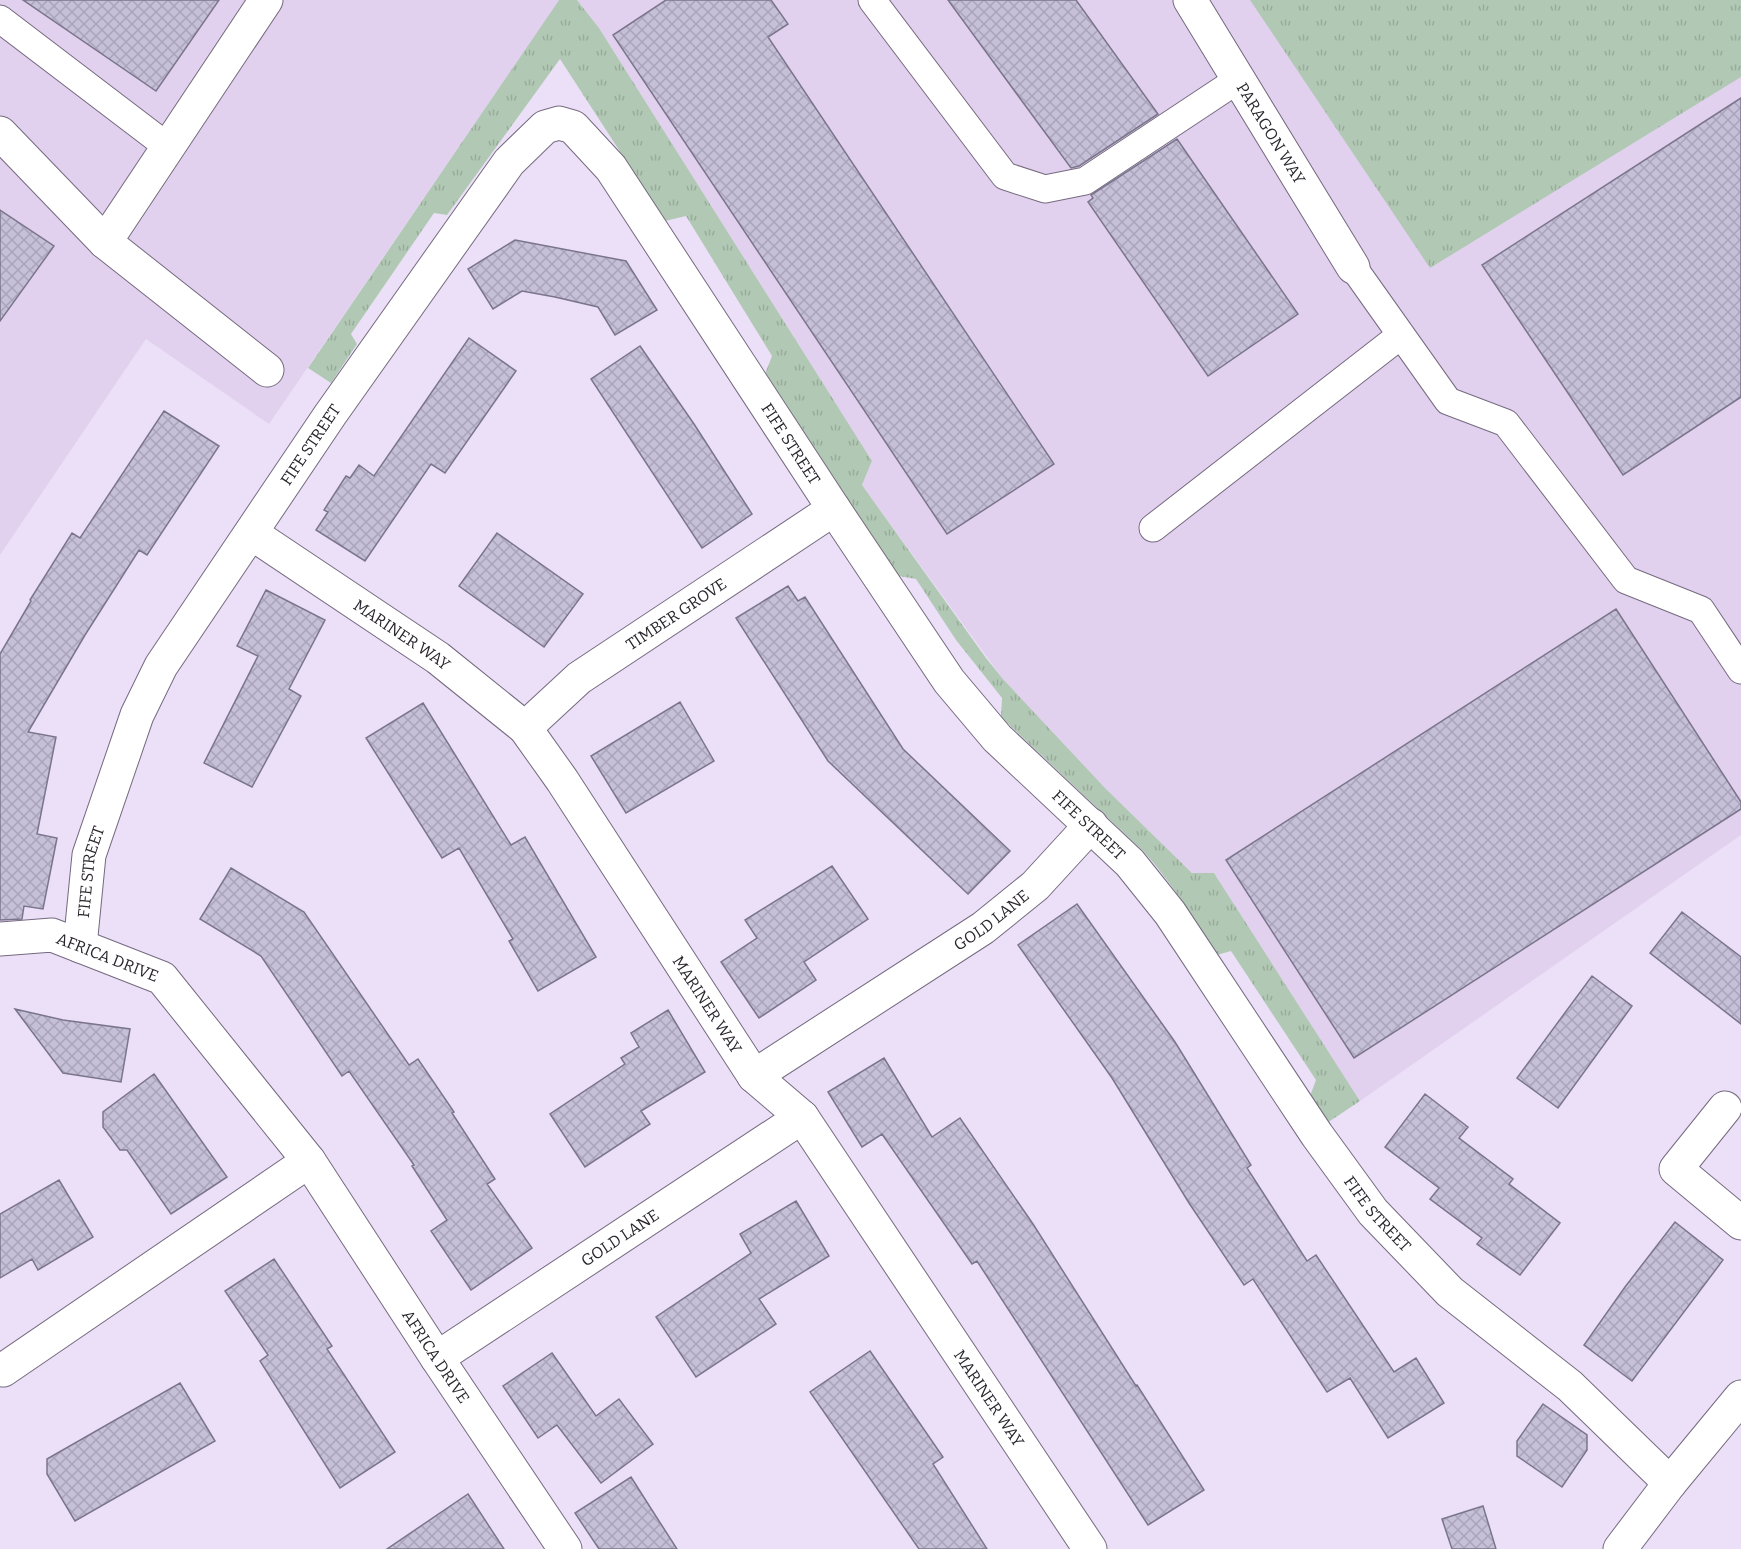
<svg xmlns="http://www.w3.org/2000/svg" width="1741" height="1549" font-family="Bitter,serif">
	<defs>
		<pattern id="grass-tufts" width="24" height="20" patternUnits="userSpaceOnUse" patternTransform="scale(1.5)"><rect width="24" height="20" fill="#b1c9b4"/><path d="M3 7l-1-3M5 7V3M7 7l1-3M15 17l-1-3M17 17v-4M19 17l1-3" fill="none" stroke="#98ac9b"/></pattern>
		<pattern id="building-cross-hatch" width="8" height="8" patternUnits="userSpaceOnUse" patternTransform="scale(1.5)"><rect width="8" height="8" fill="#c5bfd8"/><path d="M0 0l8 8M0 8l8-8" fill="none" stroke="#a9a4ba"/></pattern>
	</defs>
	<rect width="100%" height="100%" fill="#ece0f8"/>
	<path fill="#e1d1ef" d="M 0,0 L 559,0 L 269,424 L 146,339 L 0,555 Z
		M 577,0 L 1741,0 L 1741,835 L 1360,1101 L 1214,873 L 1192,873 L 1105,788 L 1003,679 L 862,485 L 872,461 L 599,28 Z"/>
	<path fill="url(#grass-tufts)" d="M 559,0 L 577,0 L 599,28 L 872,461 L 862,485 L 986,658 L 1003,679 L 1105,788 L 1192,873 L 1214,873 L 1360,1101 L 1327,1123 L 1310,1096 L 1316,1080 L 1231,951 L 1217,955 C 1195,919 1173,885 1145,853 L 1001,717 L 1002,698 L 956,640 L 916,579 L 899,576 L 765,374 L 772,356 L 686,216 L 665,221 L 560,59 L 447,215 L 434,213 L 351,334 L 357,344 L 331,383 L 308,368 Z
		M 1250,0 L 1741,0 L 1741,77 L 1430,268 Z"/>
	<path fill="url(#building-cross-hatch)" stroke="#7b758c" stroke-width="1.5" d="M 23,0 L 219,0 L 156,91 Z
		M 666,0 L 771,0 L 788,24 L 768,37 L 1054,464 L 947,534 L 613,35 Z
		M 948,0 L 1076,0 L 1158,114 L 1079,166 L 1071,168 Z
		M 1741,98 L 1741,397 L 1623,475 L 1482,265 Z
		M 1177,139 L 1298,314 L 1208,376 L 1088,202 L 1093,198 L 1091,195 Z
		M 0,210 L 54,246 L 0,321 Z
		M 515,240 L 626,261 L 657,310 L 615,335 L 598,307 L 555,297 L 522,291 L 493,309 L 468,269 Z
		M 469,338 L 516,371 L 445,473 L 431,464 L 365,561 L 316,530 L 328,512 L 324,510 L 346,476 L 350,478 L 359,465 L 374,476 Z
		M 640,346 L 694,424 L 752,514 L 702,548 L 591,379 Z
		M 164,411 L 219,446 L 147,555 L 139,550 L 85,635 L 28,732 L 56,737 L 37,834 L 57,838 L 43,909 L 24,906 L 22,919 L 0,920 L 0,654 L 31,601 L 30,600 L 72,533 L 80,538 Z
		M 497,533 L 583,594 L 544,647 L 459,586 Z
		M 788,586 L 798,601 L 805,597 L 903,749 L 1010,851 L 968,894 L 828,761 L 736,618 Z
		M 266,590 L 325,620 L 289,689 L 301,696 L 252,787 L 204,763 L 258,656 L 237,646 Z
		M 1616,609 L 1741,802 L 1741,809 L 1354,1058 L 1226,860 Z
		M 680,702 L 714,761 L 626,813 L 591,756 Z
		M 423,703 L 511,845 L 525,837 L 596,957 L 538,991 L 509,941 L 513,939 L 459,848 L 442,858 L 366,738 Z
		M 832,866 L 868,919 L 804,962 L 816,980 L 759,1018 L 721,962 L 757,938 L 745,920 Z
		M 231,868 L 304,912 L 409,1065 L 418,1059 L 454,1112 L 452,1113 L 495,1179 L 487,1184 L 532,1248 L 471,1290 L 431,1231 L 447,1220 L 412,1166 L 414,1165 L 349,1071 L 342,1076 L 261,956 L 200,919 Z
		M 1077,904 L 1175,1042 L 1251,1165 L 1247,1168 L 1307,1261 L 1316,1255 L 1394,1372 L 1416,1358 L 1444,1403 L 1388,1438 L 1350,1378 L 1327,1392 L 1253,1279 L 1244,1285 L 1189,1203 L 1112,1078 L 1018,945 Z
		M 1682,912 L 1741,957 L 1741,1024 L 1650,953 Z
		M 1592,976 L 1632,1006 L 1558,1108 L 1517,1078 Z
		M 15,1009 L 63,1020 L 130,1029 L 121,1082 L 63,1073 Z
		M 668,1010 L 705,1072 L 641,1111 L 650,1124 L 585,1167 L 550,1114 L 625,1064 L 621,1058 L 639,1047 L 631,1033 Z
		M 884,1058 L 932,1137 L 960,1118 L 1033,1224 L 1136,1386 L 1137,1385 L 1204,1490 L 1148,1525 L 977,1261 L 972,1264 L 882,1134 L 862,1147 L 828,1092 Z
		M 154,1074 L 227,1177 L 171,1214 L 127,1150 L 120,1150 L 103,1127 L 103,1112 Z
		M 1425,1094 L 1468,1127 L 1459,1138 L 1513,1179 L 1509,1184 L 1560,1223 L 1520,1275 L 1477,1244 L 1482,1238 L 1430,1199 L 1439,1188 L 1385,1147 Z
		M 59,1180 L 93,1237 L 38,1270 L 32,1259 L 0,1278 L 0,1214 Z
		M 796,1201 L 829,1256 L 759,1299 L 776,1324 L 696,1377 L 656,1317 L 751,1253 L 740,1234 Z
		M 1675,1222 L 1723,1260 L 1632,1381 L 1584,1345 L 1625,1287 Z
		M 274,1259 L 332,1346 L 327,1349 L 395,1452 L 340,1488 L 260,1361 L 268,1355 L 225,1291 Z
		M 870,1351 L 943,1457 L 933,1464 L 987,1549 L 919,1549 L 810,1392 Z
		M 552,1353 L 596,1416 L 619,1399 L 653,1444 L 601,1483 L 557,1425 L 538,1438 L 503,1386 Z
		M 180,1383 L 215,1441 L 75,1521 L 47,1474 L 47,1459 Z
		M 1543,1404 L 1587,1435 L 1587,1450 L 1562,1487 L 1517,1456 L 1517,1441 Z
		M 631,1477 L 650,1507 L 677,1549 L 599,1549 L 575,1513 Z
		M 468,1494 L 504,1549 L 387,1549 Z
		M 1483,1506 L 1496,1549 L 1452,1549 L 1442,1519 Z"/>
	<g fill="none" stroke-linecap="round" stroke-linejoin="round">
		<defs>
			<path id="service" d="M 872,0 L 1005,176 L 1045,189 L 1085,181 L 1239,79
				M 0,19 L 168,147
				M 1353,267 L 1448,401 L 1506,423 L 1626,580 L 1701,610 L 1741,670
				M 1153,528 L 1401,335"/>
			<g id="minor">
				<path id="s1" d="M 1190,0 L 1353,267"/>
				<path d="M 0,133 L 105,242 L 267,370"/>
				<path d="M 105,242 L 266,0"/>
				<path id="s2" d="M 251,533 L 438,658 L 525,728 L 562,780 L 754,1076 L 802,1117 L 1090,1549"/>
				<path id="s3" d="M 525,728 L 579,678 L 834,509"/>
				<path id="s4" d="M 0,939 L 52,935 L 162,978 L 309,1161 L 437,1358 L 565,1549"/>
				<path id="s5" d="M 80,946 L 89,855 L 137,715 L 161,666 L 330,415 L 509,162 L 545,127 L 559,123 L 573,127 L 611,168 L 834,509 L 949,681 L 997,738 L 1130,863 L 1170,913 L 1317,1135 L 1373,1212 L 1450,1292 L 1570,1386 L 1670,1483 L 1620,1549"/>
				<path id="s6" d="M 754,1076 L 983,928 L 1035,886 L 1091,825"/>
				<path d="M 1725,1108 L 1676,1169 L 1741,1223"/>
				<path id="s7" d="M 437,1358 L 802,1117"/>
				<path d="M 3,1370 L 309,1161"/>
				<path d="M 1670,1483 L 1741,1397"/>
			</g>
		</defs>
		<use href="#service" stroke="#756a7f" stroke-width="29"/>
		<use href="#minor" stroke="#756a7f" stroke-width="35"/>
		<use href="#service" stroke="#fff" stroke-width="27"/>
		<use href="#minor" stroke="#fff" stroke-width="33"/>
	</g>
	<g text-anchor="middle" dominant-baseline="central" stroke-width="4.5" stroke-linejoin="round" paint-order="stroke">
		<g font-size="16" fill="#29252d" stroke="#f7f0fe">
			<text stroke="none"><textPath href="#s1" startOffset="156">PARAGON WAY</textPath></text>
			<text stroke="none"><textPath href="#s5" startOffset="1371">FIFE STREET</textPath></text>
			<text stroke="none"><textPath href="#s5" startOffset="561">FIFE STREET</textPath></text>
			<text stroke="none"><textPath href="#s3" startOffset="190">TIMBER GROVE</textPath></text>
			<text stroke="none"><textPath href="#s2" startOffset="182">MARINER WAY</textPath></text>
			<text stroke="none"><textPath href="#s5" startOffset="1857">FIFE STREET</textPath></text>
			<text stroke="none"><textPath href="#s5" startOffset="75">FIFE STREET</textPath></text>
			<text stroke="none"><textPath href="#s6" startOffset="284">GOLD LANE</textPath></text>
			<text stroke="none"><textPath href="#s4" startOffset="112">AFRICA DRIVE</textPath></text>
			<text stroke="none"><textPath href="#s2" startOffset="668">MARINER WAY</textPath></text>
			<text stroke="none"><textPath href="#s5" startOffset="2343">FIFE STREET</textPath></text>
			<text stroke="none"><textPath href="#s7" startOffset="219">GOLD LANE</textPath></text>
			<text stroke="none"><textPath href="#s4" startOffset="638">AFRICA DRIVE</textPath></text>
			<text stroke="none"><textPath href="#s2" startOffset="1154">MARINER WAY</textPath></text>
		</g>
	</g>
</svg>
